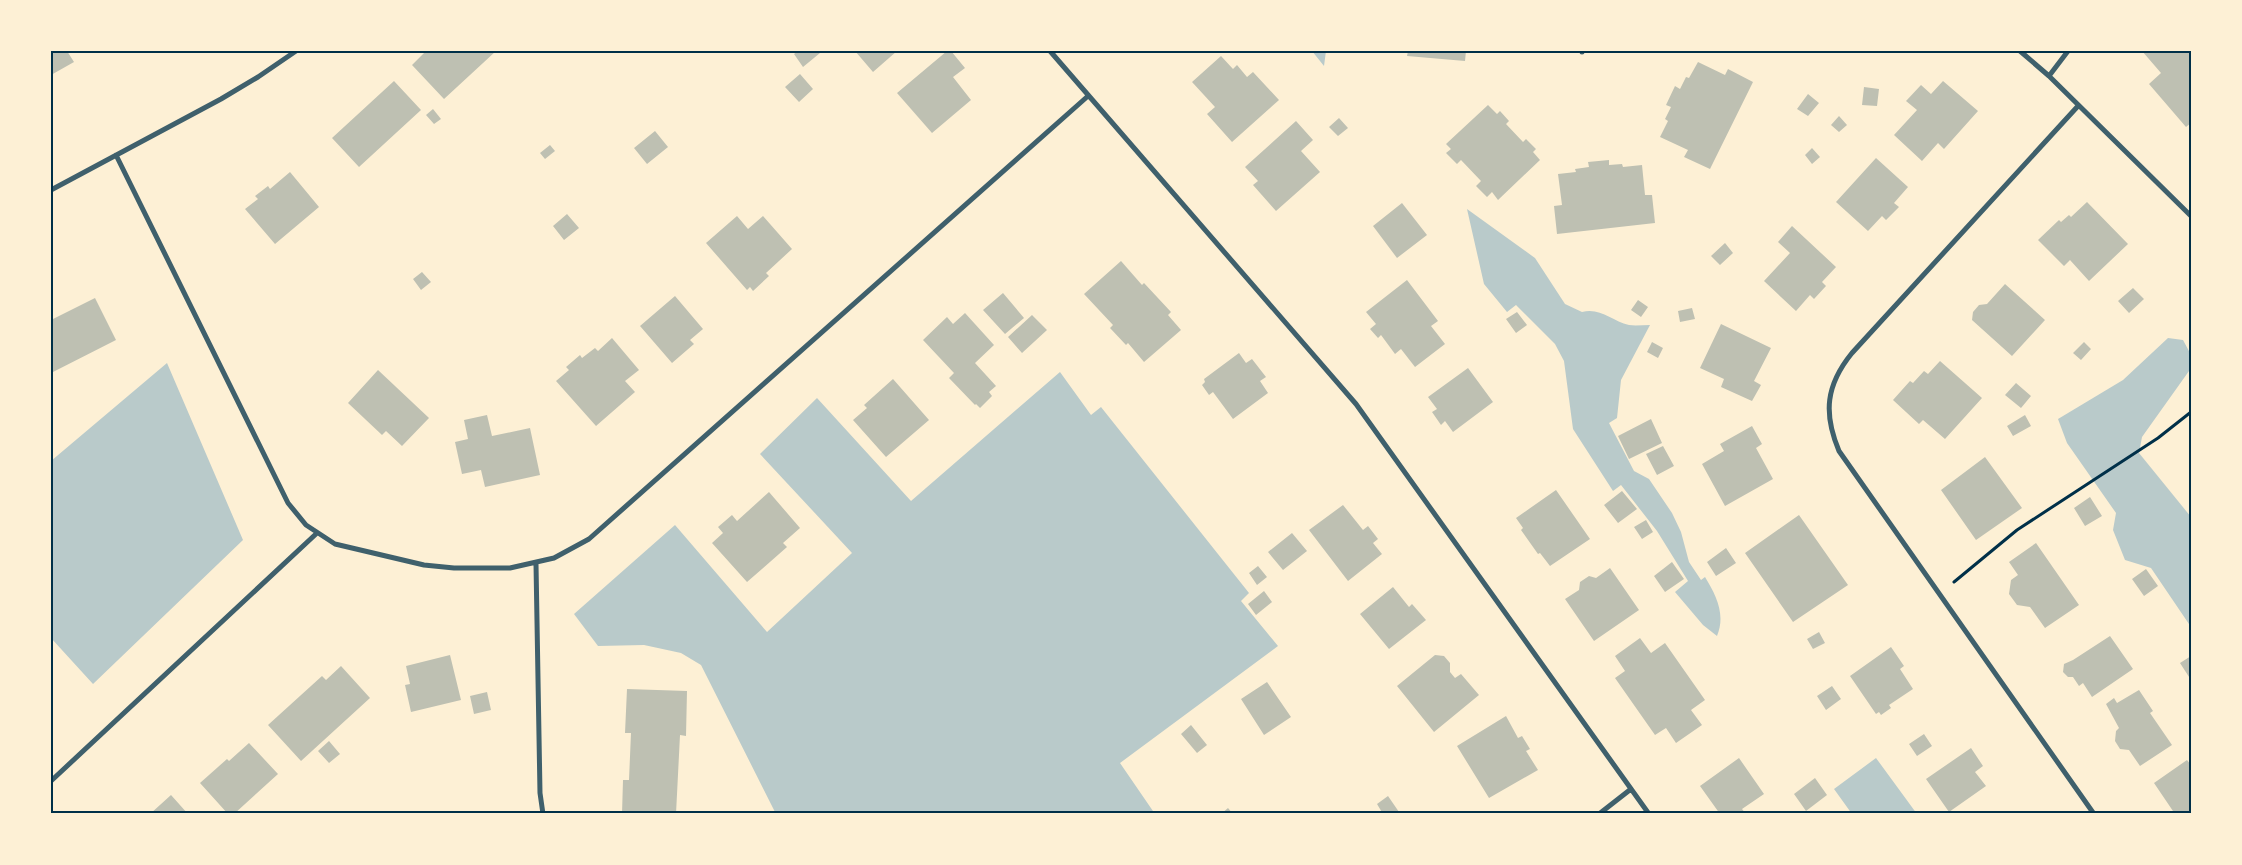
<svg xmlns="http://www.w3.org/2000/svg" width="2242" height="865" font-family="'Titillium Web',sans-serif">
	<rect width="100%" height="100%" fill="#fdf0d5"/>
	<path fill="#b9caca" d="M 1312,51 L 1326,51 L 1324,66 Z
		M 1467,209 L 1535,258 L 1565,304 L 1582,312 C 1600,307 1612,321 1629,325 C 1635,326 1643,325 1650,325 L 1621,380 L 1617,418 L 1609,423 L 1634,471 L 1649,479 L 1672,513 L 1681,532 L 1689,562 L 1701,580 L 1705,577 C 1716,595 1726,614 1717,636 L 1703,625 L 1675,592 L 1688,581 L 1657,531 L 1621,485 L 1613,491 L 1573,429 L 1564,361 L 1555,344 L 1516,305 L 1507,312 L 1484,284 Z
		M 2168,338 L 2183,340 L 2190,353 L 2189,371 L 2142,437 L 2139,453 L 2191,517 L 2191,627 L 2151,568 L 2125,560 L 2113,530 L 2116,513 L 2067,443 L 2058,419 L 2123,380 Z
		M 167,363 L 243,540 L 93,684 L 51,638 L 51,461 Z
		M 1060,372 L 1091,415 L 1101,407 L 1249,593 L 1241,601 L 1278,646 L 1120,763 L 1155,814 L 776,814 L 701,665 L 681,653 L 644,645 L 598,646 L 574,614 L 675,525 L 767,632 L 852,553 L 760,454 L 817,398 L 911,501 Z
		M 1876,758 L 1917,814 L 1852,814 L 1834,789 Z"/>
	<path fill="#bec0b2" d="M 51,51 L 67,51 L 74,62 L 51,75 Z
		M 426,51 L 496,51 L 444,99 L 412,65 Z
		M 798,51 L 819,51 L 820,53 L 803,67 L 794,54 Z
		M 855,51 L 897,51 L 873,72 Z
		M 947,51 L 951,51 L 965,68 L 953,77 L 971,100 L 932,133 L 897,93 Z
		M 1408,51 L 1466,51 L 1465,61 L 1407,56 Z
		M 2142,51 L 2191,51 L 2191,123 L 2186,127 L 2149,84 L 2161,73 Z
		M 1221,56 L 1233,69 L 1237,65 L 1247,77 L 1253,72 L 1279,100 L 1232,142 L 1207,114 L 1215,107 L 1192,82 Z
		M 1698,62 L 1725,75 L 1728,69 L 1753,82 L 1710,169 L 1684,157 L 1688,150 L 1660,137 L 1668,121 L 1665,119 L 1671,107 L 1666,105 L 1675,86 L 1680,89 L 1686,77 L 1689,78 Z
		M 800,74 L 813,89 L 799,102 L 785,87 Z
		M 394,81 L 421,110 L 359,167 L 332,138 Z
		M 1943,81 L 1978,111 L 1944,149 L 1938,143 L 1922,161 L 1894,135 L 1917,110 L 1906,101 L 1921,85 L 1931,94 Z
		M 1864,87 L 1879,89 L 1877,106 L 1862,105 Z
		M 1808,94 L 1819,103 L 1808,116 L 1797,109 Z
		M 1488,105 L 1497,114 L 1500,111 L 1509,121 L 1506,124 L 1523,142 L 1526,139 L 1536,149 L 1533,152 L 1540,160 L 1498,200 L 1492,192 L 1487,197 L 1476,186 L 1481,181 L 1461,160 L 1457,164 L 1446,153 L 1451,149 L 1446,144 Z
		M 433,109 L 441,119 L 434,124 L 426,115 Z
		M 1839,116 L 1847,125 L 1839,132 L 1831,125 Z
		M 1339,118 L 1348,128 L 1338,136 L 1329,127 Z
		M 1296,121 L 1313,140 L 1301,151 L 1320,172 L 1276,211 L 1253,185 L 1258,181 L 1245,167 Z
		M 655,131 L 668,147 L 647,164 L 634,148 Z
		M 550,145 L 555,151 L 545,159 L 540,153 Z
		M 1812,148 L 1820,157 L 1812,164 L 1805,155 Z
		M 1876,158 L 1908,187 L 1894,203 L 1899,207 L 1886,220 L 1882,216 L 1868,231 L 1836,202 Z
		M 1609,160 L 1609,165 L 1622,164 L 1623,167 L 1642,165 L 1645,195 L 1652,195 L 1655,223 L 1557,234 L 1554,206 L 1562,205 L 1558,174 L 1576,172 L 1575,169 L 1589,167 L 1588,162 Z
		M 290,172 L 319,207 L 275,244 L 245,209 L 258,199 L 255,196 L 268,186 L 270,189 Z
		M 2087,202 L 2128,244 L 2089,281 L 2070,260 L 2064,266 L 2038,240 L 2059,220 L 2061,222 L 2069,215 L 2071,217 Z
		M 1402,203 L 1427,235 L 1397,258 L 1373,226 Z
		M 567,214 L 579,228 L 564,240 L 553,226 Z
		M 737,216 L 748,229 L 763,216 L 792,249 L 766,273 L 769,276 L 753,291 L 750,287 L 747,290 L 706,243 Z
		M 1792,226 L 1836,267 L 1822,282 L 1826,286 L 1814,299 L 1810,295 L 1796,311 L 1764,281 L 1790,253 L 1778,242 Z
		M 1725,243 L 1733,253 L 1720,265 L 1711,256 Z
		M 1121,261 L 1142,285 L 1144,283 L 1171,312 L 1168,315 L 1181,330 L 1144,362 L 1128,343 L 1126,345 L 1110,328 L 1113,325 L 1084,294 Z
		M 422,272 L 431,282 L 421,290 L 413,279 Z
		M 1407,280 L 1438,321 L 1431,326 L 1445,344 L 1415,367 L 1401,349 L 1395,354 L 1381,335 L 1378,338 L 1370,329 L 1376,324 L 1366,312 Z
		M 2005,284 L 2045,320 L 2012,356 L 1972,320 L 1973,312 L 1979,305 L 1987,304 Z
		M 2133,288 L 2144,299 L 2129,313 L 2118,301 Z
		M 1003,293 L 1024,318 L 1005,334 L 983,310 Z
		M 675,296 L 703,329 L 690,340 L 694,344 L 672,363 L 640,326 Z
		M 95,298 L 116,340 L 51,373 L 51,320 Z
		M 1638,300 L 1648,307 L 1641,317 L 1631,310 Z
		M 1692,308 L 1695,319 L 1680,322 L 1678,311 Z
		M 1517,312 L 1527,325 L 1516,333 L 1506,319 Z
		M 965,313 L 994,345 L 975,363 L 996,386 L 989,392 L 992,396 L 980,408 L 976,404 L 975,405 L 949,378 L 954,373 L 923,340 L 947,317 L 953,324 Z
		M 1032,315 L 1047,330 L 1022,353 L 1008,337 Z
		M 1721,324 L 1771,348 L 1754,381 L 1761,385 L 1752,401 L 1721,387 L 1724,379 L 1700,368 Z
		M 612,338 L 639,370 L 625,381 L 635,392 L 596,426 L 556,381 L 569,370 L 566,367 L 580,355 L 582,358 L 595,348 L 598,351 Z
		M 1652,342 L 1663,348 L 1658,358 L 1647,352 Z
		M 2084,342 L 2091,349 L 2081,360 L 2073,353 Z
		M 1239,353 L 1246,363 L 1252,359 L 1266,377 L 1260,381 L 1268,393 L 1233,419 L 1213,392 L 1209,395 L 1202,385 L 1205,382 L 1204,379 Z
		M 1940,361 L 1982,398 L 1945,439 L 1923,420 L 1919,424 L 1893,400 L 1910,381 L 1913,383 L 1924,371 L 1928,374 Z
		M 1468,368 L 1493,402 L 1453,432 L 1445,421 L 1441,425 L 1432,412 L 1437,409 L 1428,397 Z
		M 378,370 L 429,418 L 402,446 L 386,431 L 382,435 L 348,403 Z
		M 893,379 L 929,420 L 886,457 L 853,420 L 867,408 L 864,405 Z
		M 2016,383 L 2031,396 L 2021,408 L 2005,395 Z
		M 487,415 L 492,436 L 530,428 L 540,475 L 485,487 L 481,470 L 462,474 L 455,442 L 468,439 L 464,420 Z
		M 2025,415 L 2031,426 L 2013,436 L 2007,426 Z
		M 1651,419 L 1662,443 L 1629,459 L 1618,436 Z
		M 1752,426 L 1762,444 L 1756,448 L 1773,479 L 1725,506 L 1702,464 L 1724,451 L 1720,444 Z
		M 1663,446 L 1674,466 L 1657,475 L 1646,454 Z
		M 1985,457 L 2022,508 L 1976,540 L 1941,490 Z
		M 1556,490 L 1590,539 L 1550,566 L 1540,553 L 1538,554 L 1521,530 L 1523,528 L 1516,518 Z
		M 1622,491 L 1637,509 L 1618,523 L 1604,505 Z
		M 769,492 L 800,528 L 783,543 L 787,547 L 747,582 L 712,543 L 723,533 L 718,527 L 732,515 L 737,521 Z
		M 2090,497 L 2102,516 L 2085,526 L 2074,508 Z
		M 1343,505 L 1363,530 L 1368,526 L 1378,539 L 1373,543 L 1382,554 L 1348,581 L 1309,530 Z
		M 1799,515 L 1848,585 L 1793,622 L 1745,553 Z
		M 1646,520 L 1653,532 L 1642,539 L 1634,527 Z
		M 1292,533 L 1307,551 L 1283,570 L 1268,552 Z
		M 2036,543 L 2079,605 L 2045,628 L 2030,607 L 2017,605 L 2009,594 L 2011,580 L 2018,575 L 2009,562 Z
		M 1726,548 L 1736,563 L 1716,576 L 1707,562 Z
		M 1672,562 L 1684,579 L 1665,592 L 1654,576 Z
		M 1258,566 L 1267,577 L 1257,585 L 1249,573 Z
		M 1610,568 L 1639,610 L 1594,641 L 1565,599 L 1579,590 L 1580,582 L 1589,576 L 1596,578 Z
		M 2146,569 L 2158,586 L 2144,596 L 2132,579 Z
		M 1393,587 L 1409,607 L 1412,604 L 1426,620 L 1389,649 L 1360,614 Z
		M 1264,591 L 1272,602 L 1256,615 L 1248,604 Z
		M 1819,632 L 1825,643 L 1813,649 L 1807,639 Z
		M 2110,636 L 2133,669 L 2092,697 L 2083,683 L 2079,686 L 2073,677 L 2068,677 L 2063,672 L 2064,664 L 2073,660 Z
		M 1640,638 L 1651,653 L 1665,643 L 1705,700 L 1691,710 L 1702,725 L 1676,743 L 1666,728 L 1655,735 L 1615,678 L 1625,671 L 1615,656 Z
		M 1891,647 L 1904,666 L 1900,669 L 1913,689 L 1889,705 L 1891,708 L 1881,715 L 1879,712 L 1876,714 L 1850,676 Z
		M 450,655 L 461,700 L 411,712 L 405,685 L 410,684 L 406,666 Z
		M 1435,655 L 1444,656 L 1450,663 L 1450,672 L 1455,678 L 1461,674 L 1479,695 L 1434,732 L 1397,686 Z
		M 2191,656 L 2191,680 L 2180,663 Z
		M 341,666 L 370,698 L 301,761 L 268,725 L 322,676 L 326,680 Z
		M 1267,682 L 1291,717 L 1264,735 L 1241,699 Z
		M 1832,686 L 1841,699 L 1826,710 L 1817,696 Z
		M 627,689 L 687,691 L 686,736 L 680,735 L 676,814 L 622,814 L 623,780 L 629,780 L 631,733 L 625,733 Z
		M 2139,690 L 2153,711 L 2150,713 L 2172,745 L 2140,766 L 2129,750 L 2120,749 L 2115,741 L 2116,731 L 2119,728 L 2106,704 L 2114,698 L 2117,703 Z
		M 487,692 L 491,710 L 474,714 L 470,696 Z
		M 1506,716 L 1518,738 L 1522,736 L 1530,749 L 1526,751 L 1538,770 L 1489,798 L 1457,746 Z
		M 1191,725 L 1207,745 L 1197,753 L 1181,734 Z
		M 1924,734 L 1932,746 L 1917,756 L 1909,744 Z
		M 329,741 L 340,754 L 329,763 L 318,751 Z
		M 249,743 L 278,774 L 234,814 L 228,814 L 200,783 L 227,759 L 229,761 Z
		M 1971,748 L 1983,766 L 1975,772 L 1986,786 L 1949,812 L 1926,779 Z
		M 1739,758 L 1764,794 L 1742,809 L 1746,814 L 1720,814 L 1700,786 Z
		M 2187,760 L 2191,765 L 2191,814 L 2175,814 L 2154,783 Z
		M 1815,778 L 1827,795 L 1806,811 L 1794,794 Z
		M 171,795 L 188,814 L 150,814 Z
		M 1388,796 L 1399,812 L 1396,814 L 1383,814 L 1377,804 Z
		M 1228,808 L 1233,814 L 1221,814 Z"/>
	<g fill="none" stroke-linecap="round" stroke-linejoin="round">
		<path stroke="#003049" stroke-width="3" d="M 1954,582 L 2017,530 L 2158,438 L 2191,412"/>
		<path stroke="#3f606c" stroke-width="5" d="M 1050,51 L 1356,404 L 1649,814
			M 1582,51 L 1582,52
			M 2020,51 L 2049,76 L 2191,216
			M 2049,76 L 2068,51
			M 2078,106 L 1852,353 C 1826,385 1823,413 1839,451 L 2094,814
			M 116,155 L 288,503 L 306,525 L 335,544 L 424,565 L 454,568 L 510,568 L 554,558 L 589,539 L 1088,96
			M 51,190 L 221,99 L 258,77 L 296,51
			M 536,564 L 540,793 L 543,814
			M 51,781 L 317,533
			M 1599,814 L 1631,789"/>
	</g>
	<rect width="2242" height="865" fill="none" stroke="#fdf0d5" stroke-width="105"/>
	<rect x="52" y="52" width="2138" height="760" fill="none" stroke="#003049" stroke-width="2"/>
</svg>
